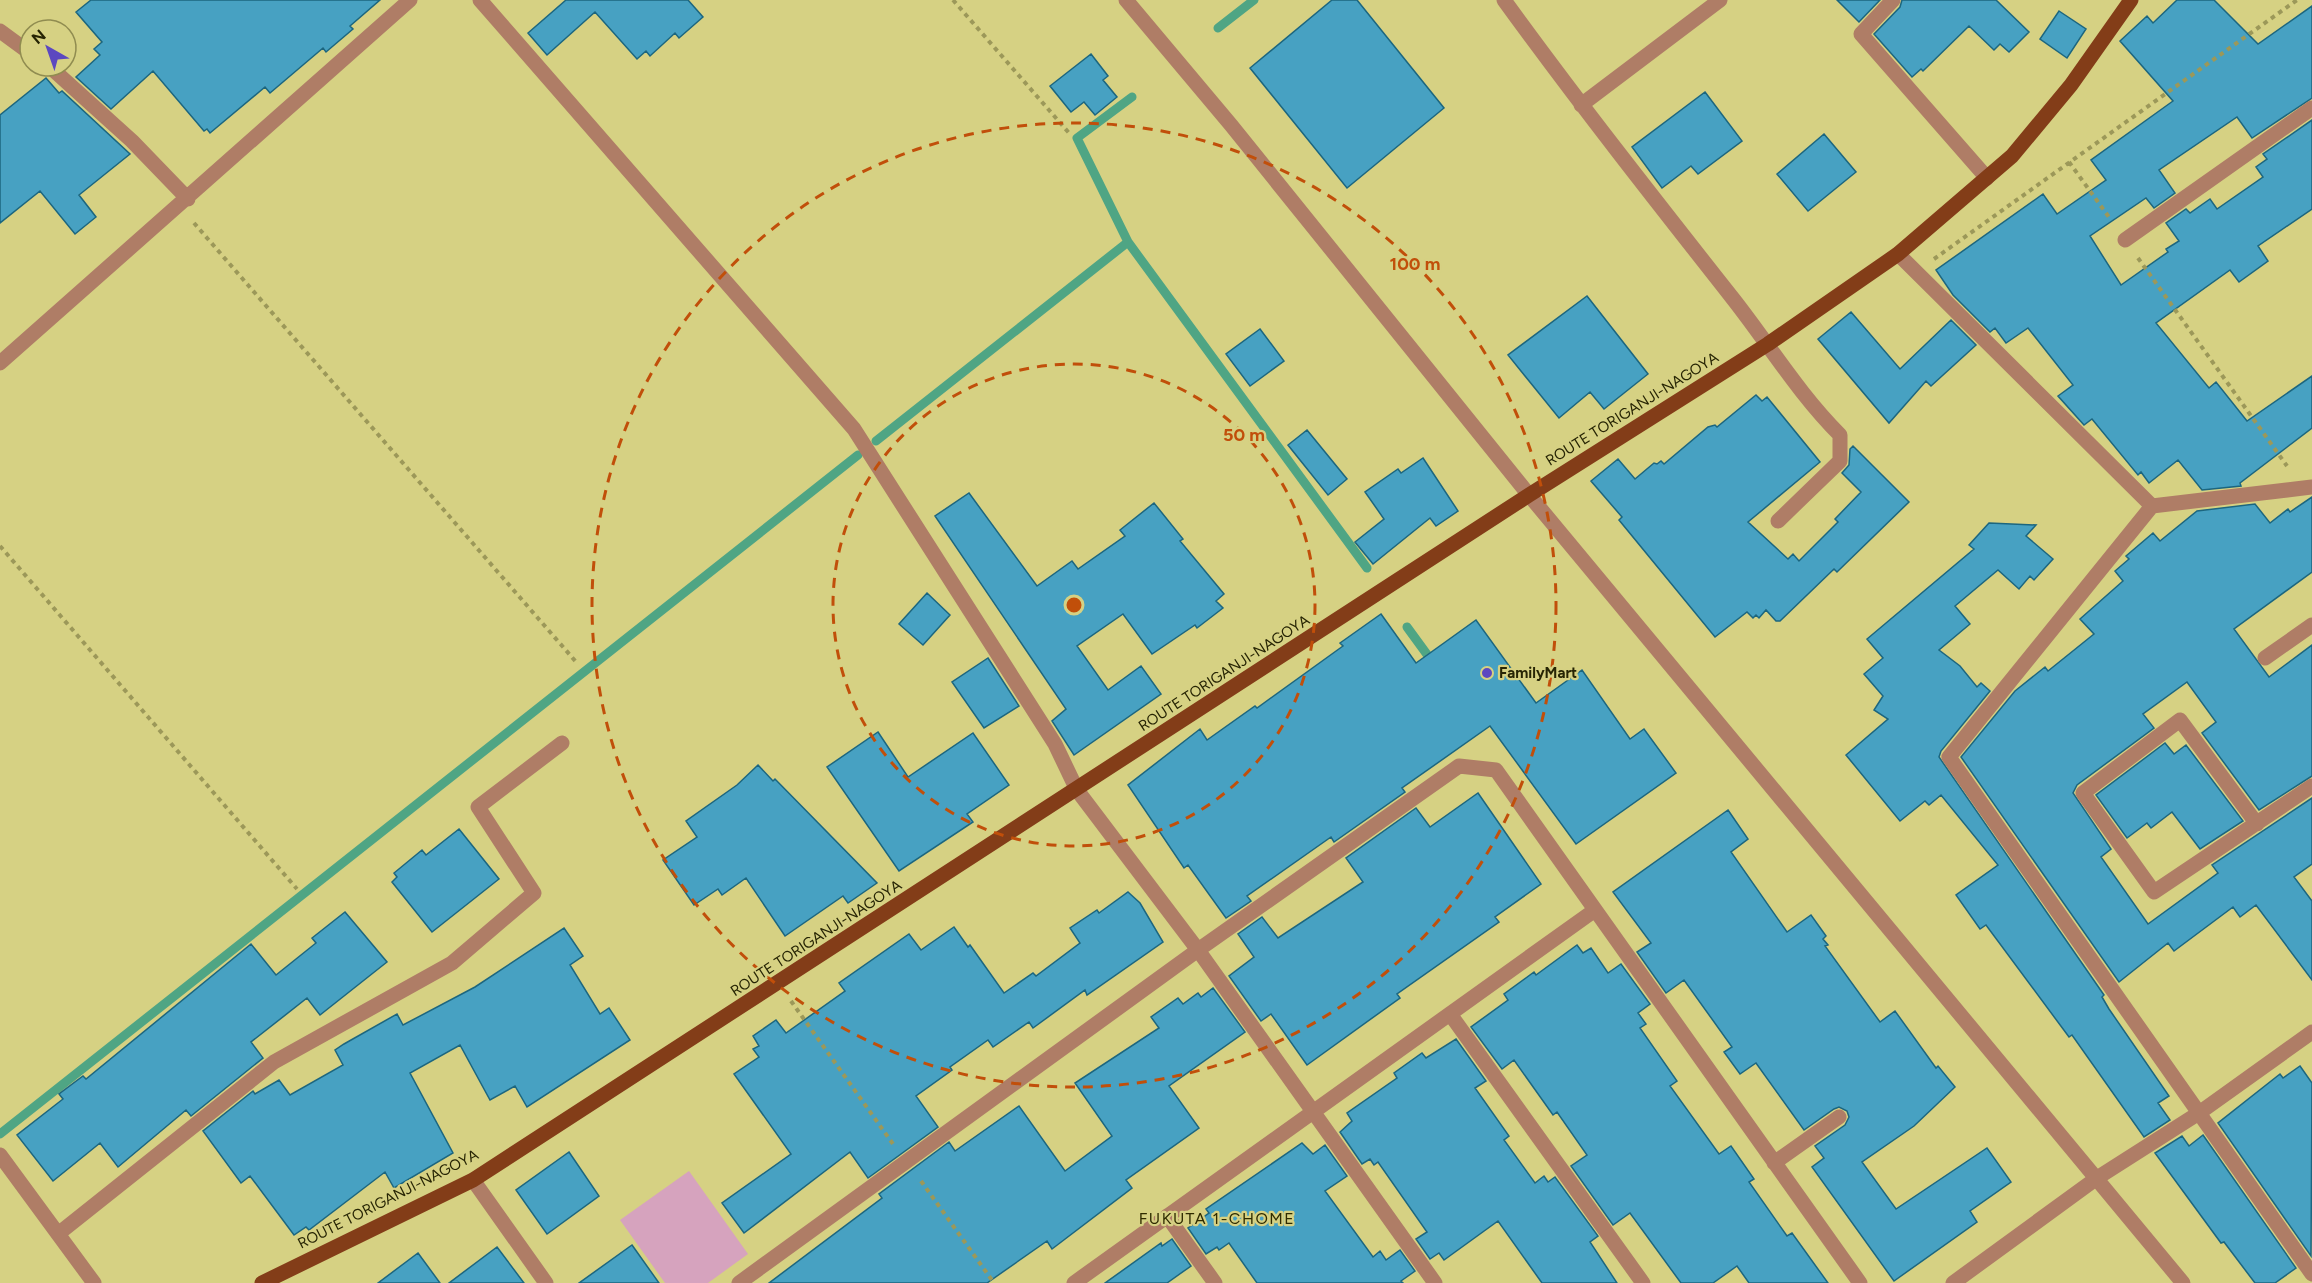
<svg xmlns="http://www.w3.org/2000/svg" width="2312" height="1283" font-family="Figtree,sans-serif">
	<rect width="100%" height="100%" fill="#d6d183"/>
	<path fill="#d6a3be" d="M 689,1171 L 748,1254 L 708,1283 L 665,1283 L 620,1220 Z"/>
	<g fill="none" stroke-linecap="round" stroke-linejoin="round">
		<path stroke="#4fa584" stroke-width="9" d="M 1218,28 L 1254,0
			M 1132,97 L 1077,138 L 1128,242 L 1367,568
			M 876,441 L 1128,242
			M 1407,627 L 1434,664
			M 0,1134 L 858,455"/>
	</g>
	<path fill="#47a1c2" stroke="#1c667f" stroke-width="1.5" d="M 91,0 L 380,0 L 350,26 L 353,29 L 326,52 L 323,48 L 270,93 L 265,87 L 210,133 L 207,129 L 204,131 L 153,71 L 111,109 L 76,77 L 100,55 L 94,49 L 102,42 L 76,12 Z
		M 566,0 L 688,0 L 703,17 L 679,38 L 675,33 L 650,56 L 646,51 L 637,59 L 595,12 L 547,55 L 528,33 Z
		M 1332,0 L 1357,0 L 1444,108 L 1347,188 L 1250,68 Z
		M 1837,0 L 1880,0 L 1859,22 Z
		M 1902,0 L 1996,0 L 2029,32 L 2009,52 L 2000,44 L 1994,50 L 1969,26 L 1923,71 L 1921,69 L 1912,77 L 1874,34 L 1900,7 Z
		M 2177,0 L 2214,0 L 2258,44 L 2312,6 L 2312,98 L 2252,138 L 2237,117 L 2159,170 L 2175,193 L 2154,208 L 2146,198 L 2090,236 L 2121,285 L 2168,252 L 2166,249 L 2179,241 L 2166,223 L 2186,209 L 2190,213 L 2210,199 L 2217,209 L 2263,177 L 2256,167 L 2267,159 L 2263,154 L 2312,120 L 2312,209 L 2258,246 L 2268,261 L 2239,282 L 2230,270 L 2156,323 L 2209,388 L 2216,382 L 2247,421 L 2312,376 L 2312,428 L 2240,483 L 2241,486 L 2202,490 L 2178,460 L 2149,483 L 2141,472 L 2138,475 L 2092,419 L 2084,425 L 2058,396 L 2073,385 L 2028,328 L 2006,343 L 1995,328 L 1990,332 L 1953,295 L 1936,270 L 2043,194 L 2057,214 L 2106,180 L 2091,160 L 2173,101 L 2120,41 L 2147,16 L 2153,23 Z
		M 2059,11 L 2086,29 L 2067,58 L 2040,39 Z
		M 1091,54 L 1108,76 L 1103,80 L 1117,97 L 1095,115 L 1084,102 L 1071,112 L 1050,86 Z
		M 46,78 L 59,93 L 62,91 L 130,154 L 79,195 L 96,217 L 75,234 L 40,191 L 0,223 L 0,115 Z
		M 1705,92 L 1742,141 L 1698,174 L 1691,166 L 1662,188 L 1632,147 Z
		M 1824,134 L 1856,172 L 1808,211 L 1777,174 Z
		M 1587,296 L 1648,374 L 1604,409 L 1590,392 L 1559,418 L 1508,355 Z
		M 1851,312 L 1900,369 L 1951,320 L 1976,345 L 1931,386 L 1926,381 L 1889,423 L 1818,339 Z
		M 1260,329 L 1284,361 L 1250,386 L 1226,354 Z
		M 1756,395 L 1762,401 L 1767,397 L 1820,462 L 1748,522 L 1788,559 L 1793,554 L 1799,561 L 1838,522 L 1835,519 L 1861,492 L 1842,473 L 1849,465 L 1850,449 L 1853,446 L 1909,502 L 1837,572 L 1834,569 L 1780,621 L 1776,621 L 1766,610 L 1759,618 L 1756,615 L 1753,618 L 1747,612 L 1715,637 L 1619,520 L 1622,517 L 1591,481 L 1618,459 L 1635,479 L 1654,463 L 1657,464 L 1661,461 L 1664,464 L 1708,427 L 1715,425 L 1717,427 Z
		M 1307,430 L 1347,479 L 1328,495 L 1288,445 Z
		M 1423,458 L 1458,511 L 1436,526 L 1430,518 L 1373,564 L 1355,542 L 1384,519 L 1365,492 L 1398,469 L 1401,473 Z
		M 969,493 L 1037,586 L 1072,561 L 1078,569 L 1125,536 L 1120,530 L 1154,503 L 1183,539 L 1180,541 L 1224,594 L 1216,601 L 1223,608 L 1197,628 L 1195,625 L 1152,654 L 1123,614 L 1077,646 L 1108,690 L 1141,666 L 1161,694 L 1074,755 L 1052,721 L 1066,709 L 935,516 Z
		M 2312,497 L 2312,572 L 2234,629 L 2269,677 L 2312,645 L 2312,776 L 2259,810 L 2202,733 L 2216,722 L 2187,682 L 2143,714 L 2154,728 L 2077,785 L 2073,793 L 2111,849 L 2101,857 L 2148,924 L 2218,873 L 2212,865 L 2312,798 L 2312,864 L 2294,877 L 2312,901 L 2312,980 L 2256,905 L 2240,917 L 2233,907 L 2174,951 L 2168,943 L 2119,982 L 1961,757 L 2015,691 L 2045,667 L 2048,671 L 2094,634 L 2080,619 L 2123,581 L 2115,571 L 2129,559 L 2126,556 L 2153,533 L 2160,541 L 2197,511 L 2255,504 L 2270,523 L 2288,509 L 2290,512 Z
		M 1989,523 L 2036,525 L 2026,536 L 2053,559 L 2034,580 L 2030,576 L 2019,589 L 1998,570 L 1955,606 L 1970,624 L 1939,650 L 1960,666 L 1977,687 L 1981,683 L 1990,691 L 1941,751 L 1939,757 L 2104,995 L 2102,997 L 2109,1009 L 2169,1096 L 2158,1103 L 2170,1120 L 2144,1137 L 2072,1035 L 2069,1037 L 1986,925 L 1980,929 L 1956,895 L 1998,865 L 1941,795 L 1929,805 L 1925,801 L 1900,821 L 1846,755 L 1888,719 L 1874,710 L 1883,696 L 1864,674 L 1883,658 L 1867,639 L 1974,549 L 1969,545 Z
		M 927,593 L 950,615 L 923,645 L 899,624 Z
		M 1381,614 L 1416,663 L 1476,620 L 1536,703 L 1582,670 L 1630,739 L 1644,729 L 1676,773 L 1576,844 L 1490,726 L 1402,788 L 1405,792 L 1334,842 L 1331,837 L 1247,896 L 1251,901 L 1226,918 L 1188,865 L 1184,868 L 1128,785 L 1200,729 L 1207,740 L 1255,706 L 1257,708 L 1343,646 L 1340,643 Z
		M 988,658 L 1019,706 L 984,728 L 952,682 Z
		M 878,732 L 908,777 L 973,733 L 1009,785 L 967,814 L 973,822 L 899,871 L 827,767 Z
		M 2165,743 L 2174,754 L 2186,745 L 2243,821 L 2200,849 L 2172,812 L 2151,828 L 2147,823 L 2127,838 L 2096,795 Z
		M 758,765 L 773,781 L 775,779 L 877,883 L 848,903 L 843,896 L 785,936 L 746,878 L 722,895 L 718,889 L 694,905 L 663,860 L 697,837 L 686,821 L 737,785 Z
		M 1478,793 L 1541,884 L 1495,917 L 1499,922 L 1397,994 L 1400,998 L 1307,1065 L 1271,1014 L 1261,1021 L 1229,976 L 1254,957 L 1238,934 L 1262,917 L 1278,938 L 1363,882 L 1346,858 L 1416,808 L 1430,827 Z
		M 1728,810 L 1748,839 L 1731,852 L 1787,932 L 1811,915 L 1826,936 L 1823,939 L 1828,945 L 1825,946 L 1880,1022 L 1895,1011 L 1936,1068 L 1938,1066 L 1955,1087 L 1914,1126 L 1862,1162 L 1896,1209 L 1987,1148 L 2011,1182 L 1970,1211 L 1977,1222 L 1894,1281 L 1812,1167 L 1824,1158 L 1815,1146 L 1845,1125 L 1849,1117 L 1847,1111 L 1839,1107 L 1834,1109 L 1804,1130 L 1756,1063 L 1740,1074 L 1724,1052 L 1732,1047 L 1684,980 L 1666,993 L 1637,952 L 1651,943 L 1613,892 Z
		M 459,829 L 499,879 L 432,932 L 392,882 L 397,877 L 394,873 L 422,850 L 426,855 Z
		M 1128,892 L 1140,903 L 1163,942 L 1087,995 L 1085,990 L 1033,1028 L 1029,1022 L 993,1047 L 988,1040 L 950,1067 L 952,1070 L 916,1096 L 938,1127 L 868,1178 L 850,1152 L 744,1233 L 722,1203 L 791,1154 L 734,1074 L 759,1057 L 753,1049 L 759,1046 L 753,1036 L 776,1020 L 786,1033 L 845,991 L 839,983 L 909,934 L 921,950 L 954,927 L 968,947 L 970,945 L 1004,993 L 1033,973 L 1036,976 L 1080,943 L 1070,928 L 1097,910 L 1099,913 Z
		M 345,912 L 387,962 L 320,1015 L 307,998 L 251,1042 L 263,1058 L 191,1116 L 186,1110 L 118,1167 L 100,1143 L 53,1181 L 17,1135 L 63,1099 L 59,1094 L 83,1076 L 86,1079 L 251,944 L 276,975 L 316,943 L 312,938 Z
		M 564,928 L 583,956 L 570,965 L 600,1014 L 609,1008 L 630,1040 L 527,1107 L 515,1086 L 490,1100 L 460,1045 L 410,1073 L 453,1153 L 394,1188 L 385,1172 L 309,1230 L 306,1227 L 294,1235 L 250,1176 L 241,1183 L 203,1131 L 253,1091 L 255,1094 L 279,1080 L 290,1095 L 343,1065 L 335,1050 L 344,1044 L 397,1014 L 403,1025 L 475,987 Z
		M 1577,945 L 1583,953 L 1591,948 L 1608,973 L 1621,964 L 1650,1004 L 1638,1013 L 1646,1024 L 1640,1028 L 1677,1081 L 1670,1086 L 1719,1154 L 1731,1146 L 1754,1179 L 1749,1182 L 1787,1236 L 1792,1233 L 1828,1283 L 1749,1283 L 1737,1266 L 1713,1283 L 1681,1283 L 1630,1213 L 1613,1225 L 1571,1166 L 1587,1155 L 1557,1112 L 1553,1115 L 1514,1060 L 1502,1069 L 1471,1027 L 1508,1000 L 1504,994 L 1534,972 L 1536,975 Z
		M 1213,988 L 1245,1032 L 1169,1086 L 1199,1128 L 1126,1180 L 1132,1188 L 1052,1249 L 1047,1241 L 987,1283 L 769,1283 L 882,1198 L 879,1194 L 949,1142 L 955,1151 L 1019,1106 L 1065,1171 L 1112,1136 L 1075,1083 L 1159,1028 L 1151,1017 L 1178,998 L 1183,1004 L 1198,993 L 1201,997 Z
		M 1456,1039 L 1486,1081 L 1475,1088 L 1509,1136 L 1504,1140 L 1535,1183 L 1544,1176 L 1548,1182 L 1555,1177 L 1598,1236 L 1590,1242 L 1617,1283 L 1542,1283 L 1498,1221 L 1444,1260 L 1439,1253 L 1430,1259 L 1416,1239 L 1427,1232 L 1378,1162 L 1374,1165 L 1370,1159 L 1362,1164 L 1340,1132 L 1352,1121 L 1347,1113 L 1397,1078 L 1394,1073 L 1422,1053 L 1426,1058 Z
		M 2300,1066 L 2312,1083 L 2311,1256 L 2218,1123 L 2280,1074 L 2283,1078 Z
		M 2203,1135 L 2296,1268 L 2275,1283 L 2255,1283 L 2224,1242 L 2221,1243 L 2155,1153 L 2182,1136 L 2189,1146 Z
		M 1302,1143 L 1313,1154 L 1325,1145 L 1347,1176 L 1325,1191 L 1373,1257 L 1380,1251 L 1386,1260 L 1400,1250 L 1415,1271 L 1401,1281 L 1403,1283 L 1257,1283 L 1229,1243 L 1219,1250 L 1217,1247 L 1206,1254 L 1188,1228 L 1209,1213 L 1206,1209 Z
		M 569,1152 L 599,1196 L 547,1234 L 516,1190 Z
		M 1172,1239 L 1191,1266 L 1167,1283 L 1105,1283 L 1161,1243 L 1162,1246 Z
		M 632,1245 L 659,1283 L 579,1283 Z
		M 497,1247 L 524,1283 L 449,1283 Z
		M 418,1253 L 440,1283 L 378,1283 Z"/>
	<g fill="none" stroke-linecap="round" stroke-linejoin="round">
		<path stroke="#9c9859" stroke-width="4" stroke-dasharray="4.5 4.5" stroke-linecap="butt" d="M 953,0 L 1069,133
			M 2069,162 L 2111,220
			M 194,223 L 577,663
			M 2138,258 L 2287,466
			M 1934,259 L 2297,0
			M 0,546 L 297,889
			M 791,1001 L 893,1144
			M 921,1181 L 994,1283"/>
		<path stroke="#af7d66" stroke-width="15" d="M 480,0 L 854,429 L 1055,744 L 1077,790 L 1198,950 L 1435,1283
			M 1126,0 L 1231,125 L 1529,495 L 2183,1283
			M 1504,0 C 1578,102 1656,201 1734,300 C 1770,346 1799,394 1840,435 L 1840,461 L 1778,521
			M 1893,0 L 1861,34 L 1987,178
			M 0,31 L 30,53
			M 49,66 L 132,141 L 188,199
			M 1581,105 L 1720,0
			M 2125,240 L 2312,108
			M 1898,254 L 2152,506 L 2312,487
			M 0,363 L 410,0
			M 2152,506 L 1949,757 L 2312,1274
			M 2265,658 L 2312,625
			M 2257,824 L 2180,720 L 2083,793 L 2154,892 L 2312,786
			M 1450,1014 L 1643,1283
			M 0,1155 L 94,1283
			M 1774,1163 L 1839,1117
			M 473,1180 L 546,1283
			M 1167,1216 L 1215,1283
			M 58,1234 L 274,1062 L 452,963 L 534,893 L 478,807 L 562,743
			M 739,1283 L 1198,950 L 1459,766 L 1496,770 L 1860,1283
			M 1074,1283 L 1595,910
			M 1953,1283 L 2097,1178 L 2199,1113 L 2312,1032"/>
		<path stroke="#833d18" stroke-width="15" d="M 262,1283 L 473,1180 L 1529,495 L 1768,344 L 1898,254 L 2012,156 L 2071,85 L 2131,0"/>
	</g>
	<g fill="none" stroke="#c14f0a" stroke-width="3" stroke-dasharray="10 8">
		<circle cx="1074" cy="605" r="241"/>
		<circle cx="1074" cy="605" r="482"/>
	</g>
	<circle fill="#5c48c0" stroke="#d6d183" stroke-width="2" cx="1487" cy="673" r="6"/>
	<g text-anchor="middle" dominant-baseline="central" stroke-width="4.5" stroke-linejoin="round" paint-order="stroke">
		<g font-size="15" fill="#272504" stroke="#d6d183">
			<text transform="translate(1632 409) rotate(-32)">ROUTE TORIGANJI-NAGOYA</text>
			<text transform="translate(1224 673) rotate(-33)">ROUTE TORIGANJI-NAGOYA</text>
			<text transform="translate(816 938) rotate(-33)">ROUTE TORIGANJI-NAGOYA</text>
			<text transform="translate(388 1199) rotate(-27)">ROUTE TORIGANJI-NAGOYA</text>
		</g>
		<g font-size="15" font-weight="bold" fill="#272504" stroke="#d6d183" text-anchor="start">
			<text x="1499" y="673">FamilyMart</text>
		</g>
		<g font-size="16" letter-spacing="1.5" fill="#2e2b00" stroke="#d6d183">
			<text x="1217" y="1218">FUKUTA 1-CHOME</text>
		</g>
	</g>
	<circle cx="1074" cy="605" r="9" fill="#c14f0a" stroke="#d6d183" stroke-width="3"/>
	<g font-size="18" text-anchor="middle" font-weight="bold" fill="#c14f0a" stroke="#d6d183" stroke-width="4.5" stroke-linejoin="round" paint-order="stroke">
		<text x="1415" y="270">100 m</text>
		<text x="1244" y="441">50 m</text>
	</g>
	<g transform="translate(48 48) rotate(320)"><circle r="28" fill="#d6d183" stroke="#908c50" stroke-width="1.5"/>
	<path d="M0-4.5L10 22L0 15L-10 22Z" fill="#5c48c0"/>
	<text y="-9" font-size="16" font-weight="bold" text-anchor="middle" fill="#272504">N</text>
	</g>
</svg>
